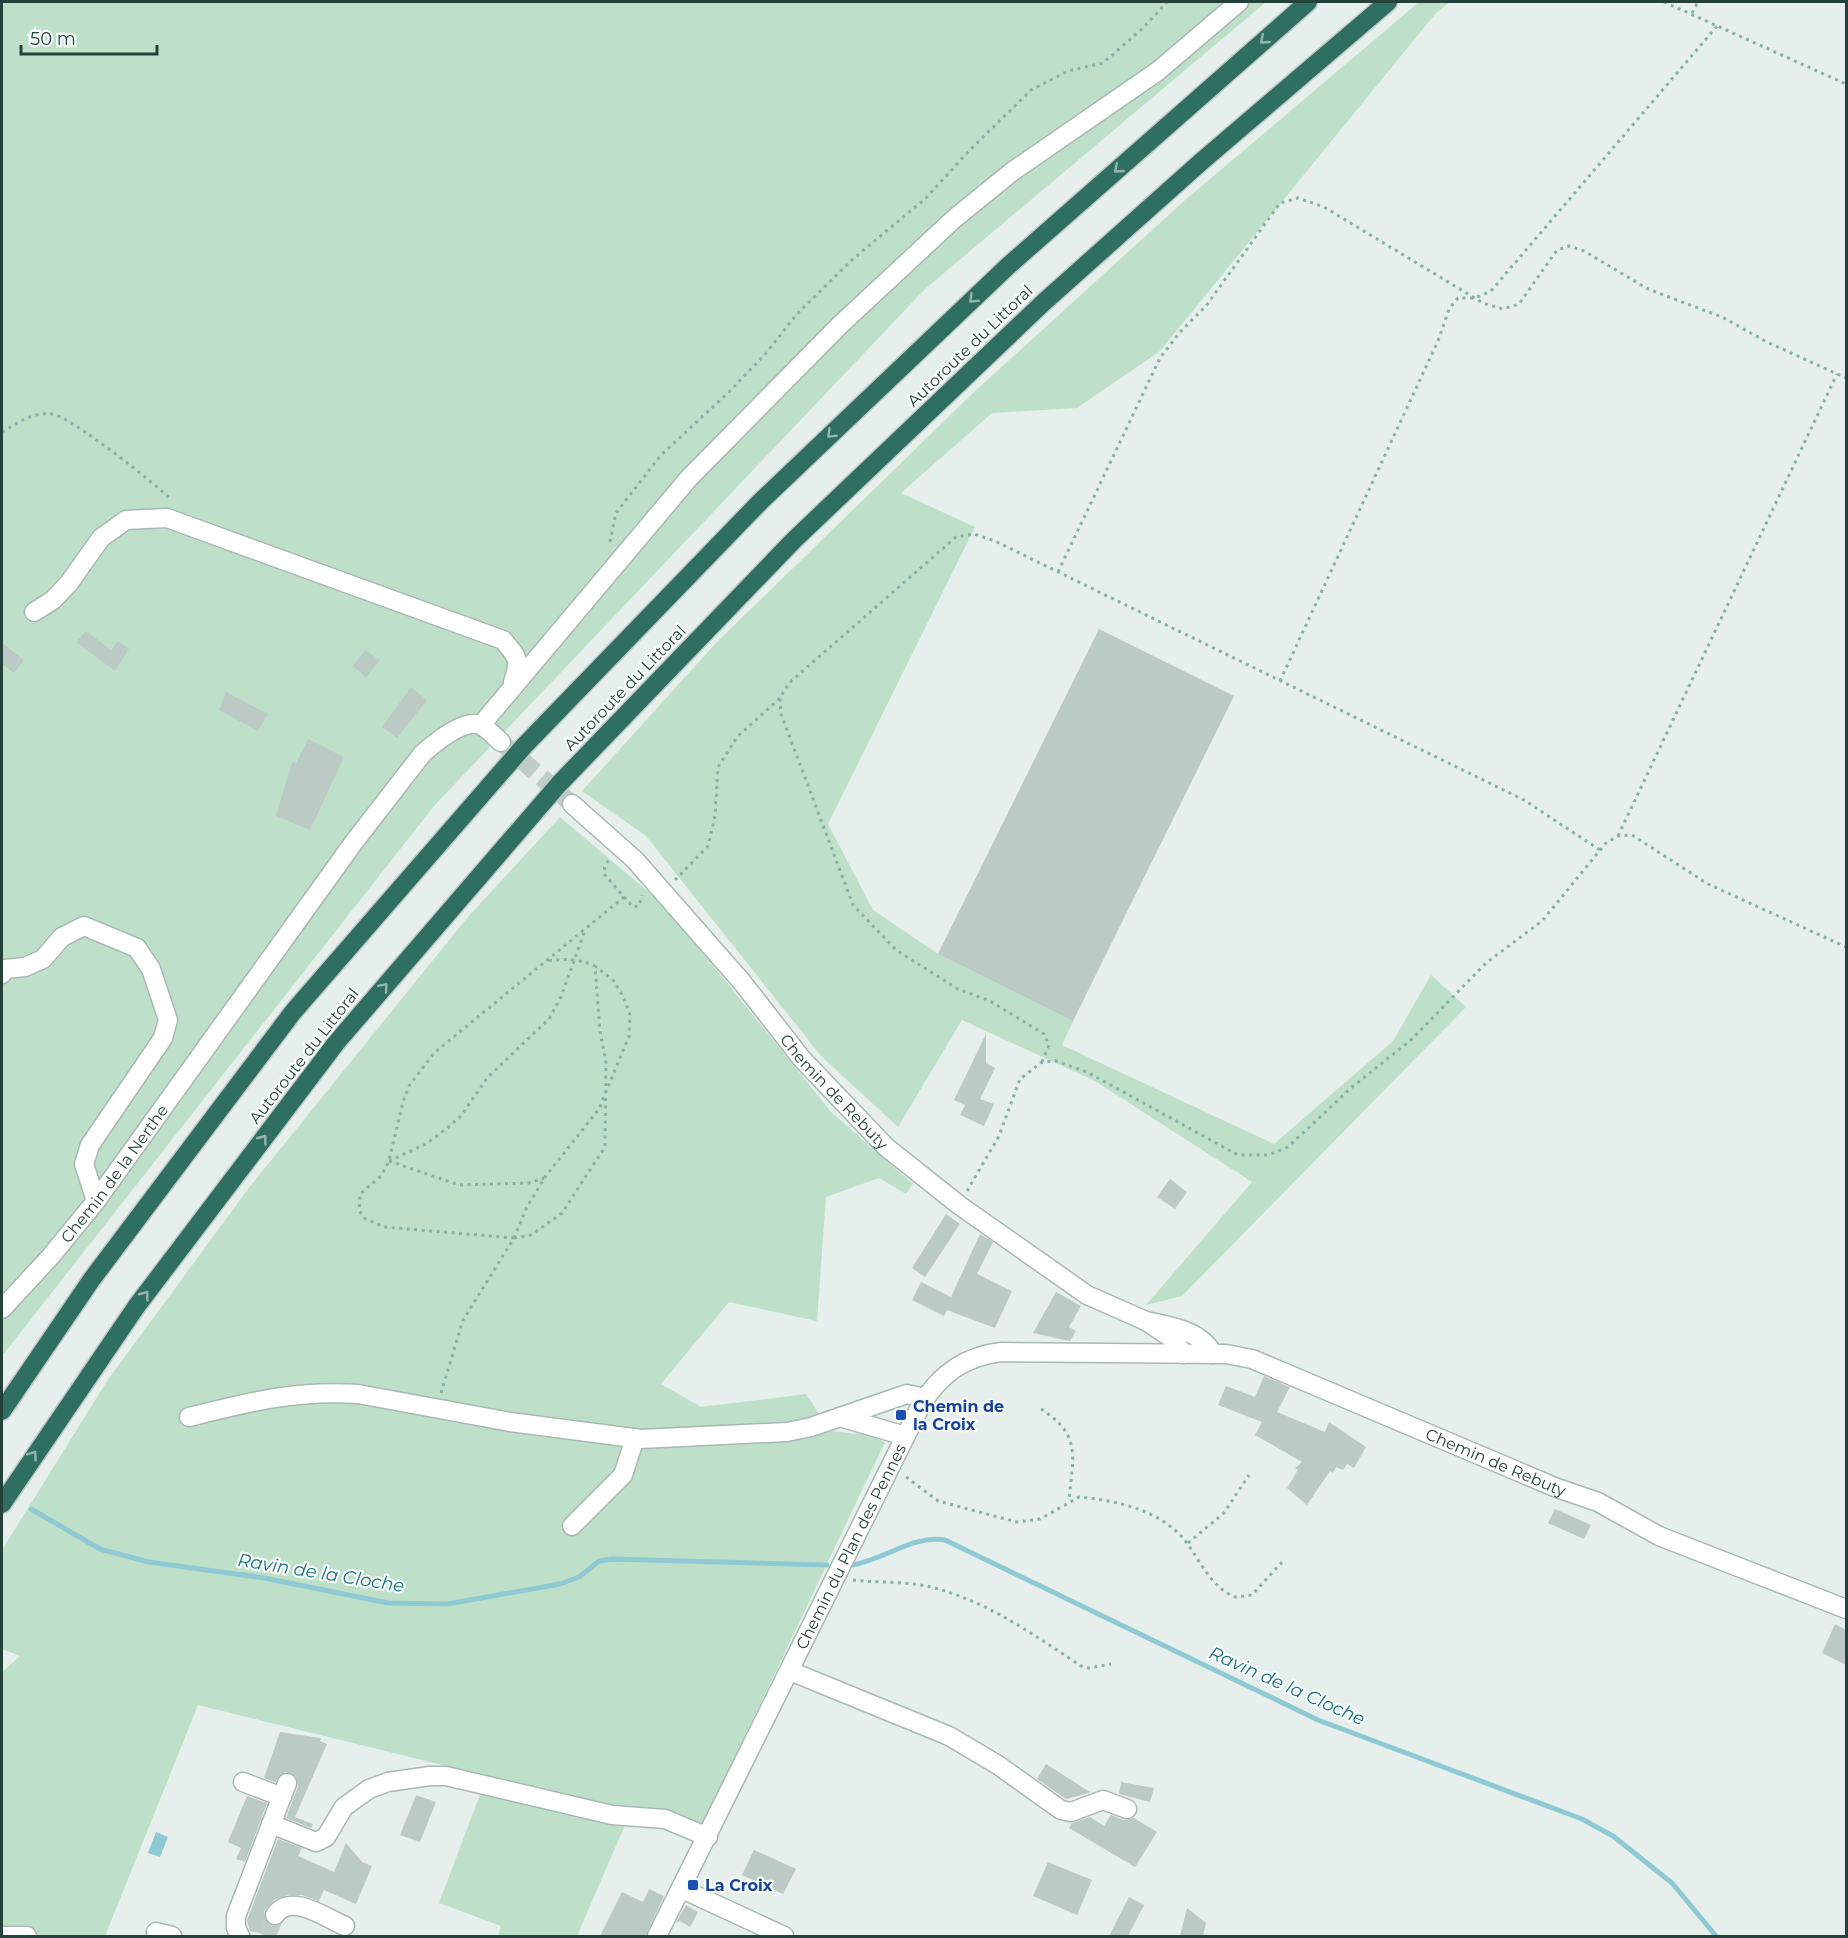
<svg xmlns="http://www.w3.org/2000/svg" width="1848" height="1938" font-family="Montserrat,sans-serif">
	<rect width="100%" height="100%" fill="#e6efeb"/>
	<path fill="#bfe0c8" d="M 2,2 L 1266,2 L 925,289 L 434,806 L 2,1356 Z
		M 1419,2 L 1450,2 L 1436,13 L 1160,351 L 1077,408 L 992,413 L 901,493 L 975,527 L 828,824 L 873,910 L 938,954 L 1073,1021 L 1062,1045 L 1274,1144 L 1393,1041 L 1431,975 L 1466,1007 L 1182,1296 L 1146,1305 L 1252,1182 L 1095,1081 L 962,1020 L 898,1127 L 821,1056 L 646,836 L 582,791 L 716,643 L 972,394 L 1184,201 Z
		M 560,817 L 665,906 L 831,1112 L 913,1184 L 906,1194 L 879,1178 L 826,1197 L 817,1321 L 729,1302 L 661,1384 L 701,1407 L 806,1394 L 830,1431 L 868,1435 L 885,1442 L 702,1827 L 632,1809 L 577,1936 L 498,1936 L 501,1926 L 439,1903 L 487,1776 L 198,1705 L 105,1936 L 43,1936 L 2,1925 L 2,1672 L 20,1656 L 2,1649 L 2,1550 L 107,1381 L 248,1189 L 467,918 Z"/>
	<path fill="#8ec9d4" d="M 156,1832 L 168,1837 L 160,1857 L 148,1853 Z"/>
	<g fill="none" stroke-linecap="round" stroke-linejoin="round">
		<path stroke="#8ec9d4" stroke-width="5" d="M 31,1509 L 100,1549 L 149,1562 L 264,1578 L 388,1603 L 447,1604 L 560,1584 L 579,1577 L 599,1561 L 612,1559 L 827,1565
			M 852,1565 C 885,1560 911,1535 945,1540 L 1318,1720 L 1582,1819 L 1613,1836 L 1672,1883 L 1716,1936"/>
	</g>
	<path fill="#bbcac4" d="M 1099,629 L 1234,696 L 1073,1021 L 938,954 Z
		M 86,631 L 111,650 L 118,641 L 129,649 L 115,671 L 76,642 Z
		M 2,643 L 24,660 L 14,673 L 2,664 Z
		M 365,650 L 380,660 L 366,678 L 353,666 Z
		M 411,687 L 427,700 L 397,738 L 382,727 Z
		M 226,692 L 268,714 L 258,731 L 219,710 Z
		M 308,739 L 344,757 L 310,830 L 276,816 L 292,762 L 296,763 Z
		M 986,1034 L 986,1063 L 995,1068 L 980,1099 L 994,1104 L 984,1126 L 960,1115 L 965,1105 L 954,1100 Z
		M 1170,1179 L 1187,1192 L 1175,1209 L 1157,1197 Z
		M 946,1214 L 960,1224 L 925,1277 L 912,1268 Z
		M 980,1234 L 993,1242 L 977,1274 L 1012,1291 L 995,1328 L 947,1310 L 944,1316 L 912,1300 L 921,1282 L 951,1297 Z
		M 1056,1292 L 1081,1306 L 1069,1327 L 1076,1331 L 1070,1341 L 1033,1333 Z
		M 1264,1376 L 1290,1387 L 1277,1412 L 1325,1432 L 1329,1422 L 1366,1447 L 1354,1468 L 1347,1464 L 1343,1470 L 1336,1467 L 1333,1473 L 1330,1471 L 1307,1505 L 1287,1488 L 1298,1470 L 1295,1468 L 1302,1462 L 1255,1435 L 1262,1422 L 1218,1405 L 1226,1386 L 1255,1397 Z
		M 1555,1509 L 1591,1525 L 1584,1539 L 1548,1523 Z
		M 1835,1624 L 1846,1630 L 1846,1665 L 1822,1653 Z
		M 280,1732 L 321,1738 L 320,1741 L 327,1744 L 295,1817 L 313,1824 L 311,1828 L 286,1818 L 298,1786 L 295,1776 L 285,1772 L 275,1782 L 264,1778 Z
		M 1046,1764 L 1090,1792 L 1089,1793 L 1066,1799 L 1037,1779 Z
		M 1121,1782 L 1154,1788 L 1150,1802 L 1119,1794 Z
		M 416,1795 L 436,1802 L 420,1842 L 400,1835 Z
		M 247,1796 L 267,1803 L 245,1862 L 236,1859 L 241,1848 L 228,1842 Z
		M 1111,1815 L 1124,1820 L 1134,1818 L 1157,1832 L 1135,1867 L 1069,1828 L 1072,1823 L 1090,1817 L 1104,1826 Z
		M 278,1839 L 302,1848 L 298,1856 L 334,1872 L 346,1843 L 362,1862 L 372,1866 L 356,1904 L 324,1890 L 319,1901 L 302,1895 L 287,1895 L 274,1900 L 264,1911 L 267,1923 L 278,1926 L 274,1936 L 250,1931 L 247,1920 Z
		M 754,1850 L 796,1869 L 783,1894 L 742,1875 Z
		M 1048,1862 L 1092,1880 L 1077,1915 L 1033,1896 Z
		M 649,1889 L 664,1896 L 646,1935 L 600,1936 L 622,1892 L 643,1902 Z
		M 1129,1897 L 1144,1905 L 1128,1936 L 1109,1936 Z
		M 686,1905 L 698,1912 L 690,1927 L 680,1921 L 676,1923 Z
		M 1187,1908 L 1206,1923 L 1203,1936 L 1180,1936 Z"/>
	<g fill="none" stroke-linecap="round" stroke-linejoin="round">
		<path stroke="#bfccc8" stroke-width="18" stroke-dasharray="18 9" stroke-linecap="butt" d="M 501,742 L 572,804
			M 267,1936 L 275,1915"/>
		<defs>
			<g id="minor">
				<path d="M 34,612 L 53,600 L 69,583 L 101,538 L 126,520 L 167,518 L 503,640 C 518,658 521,659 513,682"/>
				<path d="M 481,725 L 689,478 L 840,325 L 955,218 L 1013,171 L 1158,71 L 1239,2"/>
				<path id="s1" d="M 572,804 L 635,860 L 742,982 L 802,1059 L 886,1147 L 959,1205 L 1087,1295 L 1146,1321"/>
				<path d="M 2,974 L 5,969 L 25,967 L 43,959 L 62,937 L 84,926 L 137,948 L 151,969 L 168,1020 L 163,1038 L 90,1145 L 84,1164 L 96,1201"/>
				<path id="s2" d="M 2,1309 L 51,1256 L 96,1201 L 354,842 L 423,753 C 436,742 466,717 482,726 C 489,730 495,737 501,742"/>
				<path d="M 1184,1354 L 1170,1337 L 1146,1321 C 1169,1326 1201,1330 1213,1354"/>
				<path d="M 189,1417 C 249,1402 295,1390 358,1394 L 510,1422 L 641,1439 L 787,1432 L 811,1427 L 907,1394 L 925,1398"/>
				<path d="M 840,1417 L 905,1436"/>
				<path d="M 572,1526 L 623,1475 L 635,1438"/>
				<path d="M 790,1671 L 949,1736 L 998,1765 L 1061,1810 L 1071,1812 L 1103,1800 L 1127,1809"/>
				<path d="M 243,1782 L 282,1797"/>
				<path d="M 271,1824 L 316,1842 L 326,1837 L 344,1807 L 369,1789 L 388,1782 L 430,1776 L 446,1776 L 612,1815 L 665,1819 L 708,1837"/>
				<path d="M 682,1889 L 784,1936"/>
				<path d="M 275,1915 C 291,1892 326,1918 345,1926"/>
				<path d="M 156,1932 L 172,1936"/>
				<path d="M 5,1936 L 27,1936"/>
				<path d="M 240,1936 L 236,1928 L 236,1916 L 287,1783"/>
				<path id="s3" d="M 657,1936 L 921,1405 C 940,1374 965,1356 1001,1352 L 1226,1354 L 1252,1359 L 1557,1488 L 1598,1502 L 1659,1536 L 1846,1609"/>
			</g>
			<path id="highway" d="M 2,1411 L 92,1279 L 293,1012 L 524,746 L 761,501 L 1008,266 L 1308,2
				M 2,1504 L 136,1307 L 336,1043 L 559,784 L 794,540 L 1044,302 L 1202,161 L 1388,2"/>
		</defs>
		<use href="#minor" stroke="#a8b8b2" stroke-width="21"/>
		<use href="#highway" stroke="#c2cac8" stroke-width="21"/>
		<path stroke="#86b3a5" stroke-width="3" stroke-dasharray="3 4.5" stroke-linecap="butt" d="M 1664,2 L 1846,84
			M 1692,13 L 1698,2
			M 2,432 C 18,423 32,412 52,414 C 68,415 158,485 171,500
			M 610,542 L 616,513 L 661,455 L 729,392 L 767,352 L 796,315 L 853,259 L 926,198 L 969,151 L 1031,90 L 1068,71 L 1103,63 L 1143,28 L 1167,2
			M 1058,572 L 1160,358 L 1180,332 L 1206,306 L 1280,203 L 1298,198 L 1324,207 L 1483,303 L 1503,309 L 1519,304 L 1557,250 L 1569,246 L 1584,251 L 1648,289 L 1722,317 L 1767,342 L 1846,378
			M 1280,681 L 1438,341 L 1449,309 L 1458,298 L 1475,298 L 1491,291 L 1718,25
			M 1618,836 L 1837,374
			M 675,880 L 708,846 L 715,816 L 718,767 L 737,737 L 780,698
			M 624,897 L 633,907 L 639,906 L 642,895
			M 1042,1062 L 1049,1045 L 1044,1034 L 990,1001 L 958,989 L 896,950 L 853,905 L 781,714 L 780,698 L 789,683 L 956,537 L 974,534 L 995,541 L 1524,800 L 1600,850
			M 389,1161 L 426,1144 L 446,1129 L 460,1117 L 488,1077 L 549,1019 L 561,997 L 585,930
			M 389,1161 L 459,1185 L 529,1183 L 544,1178
			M 967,1191 L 999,1136 L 1020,1079 L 1042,1062 L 1056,1061 L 1087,1072 L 1238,1155 L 1268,1155 L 1288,1147 L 1351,1088 L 1412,1039 L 1486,963 L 1542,921 L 1606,843 L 1618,836 L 1632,835 L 1708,884 L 1846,947
			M 514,1238 L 531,1235 L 562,1213 L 605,1147 L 606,1063 L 600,1031 L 595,966 C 578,958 564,959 546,961
			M 514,1238 L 527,1207 L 545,1177 L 599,1109 L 629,1036 L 630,1015 L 623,996 L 613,980 L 595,966
			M 441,1393 L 463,1320 L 514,1238 L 384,1227 L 364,1218 L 359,1210 L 360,1194 L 381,1176 L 389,1161 L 403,1102 L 409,1086 L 434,1053 L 624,897 L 604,874 L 605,865 L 609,860
			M 1041,1409 C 1082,1435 1073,1457 1069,1500
			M 906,1477 L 938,1501 L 1017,1522 L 1040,1519 L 1079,1497 C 1120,1501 1165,1511 1189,1546 C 1202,1565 1213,1588 1235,1597 L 1252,1595 L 1282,1562
			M 1188,1543 L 1224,1513 L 1249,1475
			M 853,1580 C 879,1583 906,1581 931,1587 C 987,1601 1034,1635 1081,1666 L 1089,1668 L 1111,1664"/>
		<use href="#minor" stroke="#fff" stroke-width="18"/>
		<use href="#highway" stroke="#2f6f62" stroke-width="18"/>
	</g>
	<defs><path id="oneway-chevron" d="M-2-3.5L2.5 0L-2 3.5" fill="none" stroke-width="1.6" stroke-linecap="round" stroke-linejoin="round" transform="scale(1.5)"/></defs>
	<g stroke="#93b5ae">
		<use href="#oneway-chevron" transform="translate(1264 40) rotate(139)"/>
		<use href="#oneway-chevron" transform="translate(1118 169) rotate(139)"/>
		<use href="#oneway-chevron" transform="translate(973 299) rotate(136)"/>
		<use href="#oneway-chevron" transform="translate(831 434) rotate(136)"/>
		<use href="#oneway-chevron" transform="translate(384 987) rotate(-49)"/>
		<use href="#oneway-chevron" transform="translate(263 1139) rotate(-53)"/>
		<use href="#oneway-chevron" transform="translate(145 1295) rotate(-53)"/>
		<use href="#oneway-chevron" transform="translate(33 1455) rotate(-55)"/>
	</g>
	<g fill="#1a4fb4" stroke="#f7fbf9" stroke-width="2">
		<rect x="895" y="1409" width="12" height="12" rx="3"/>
		<rect x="687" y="1879" width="12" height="12" rx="3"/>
	</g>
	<g text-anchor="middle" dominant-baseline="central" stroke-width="4.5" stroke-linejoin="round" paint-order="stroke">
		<g font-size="16" fill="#24423a" stroke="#f7fbf9">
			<text transform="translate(970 346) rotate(-44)">Autoroute du Littoral</text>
			<text transform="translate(625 688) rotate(-46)">Autoroute du Littoral</text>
			<text transform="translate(304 1056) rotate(-52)">Autoroute du Littoral</text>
			<text stroke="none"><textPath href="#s1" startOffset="390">Chemin de Rebuty</textPath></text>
			<text stroke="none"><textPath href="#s2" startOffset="176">Chemin de la Nerthe</textPath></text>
			<text stroke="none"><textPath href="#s3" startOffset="1209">Chemin de Rebuty</textPath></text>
			<text stroke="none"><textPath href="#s3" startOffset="435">Chemin du Plan des Pennes</textPath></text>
		</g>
		<g font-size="16" font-weight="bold" fill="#164399" stroke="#f7fbf9" text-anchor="start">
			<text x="913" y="1406">Chemin de<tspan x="913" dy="18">la Croix</tspan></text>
			<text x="705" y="1885">La Croix</text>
		</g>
		<g font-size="18" font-style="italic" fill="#1c6f80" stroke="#f7fbf9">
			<text transform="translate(321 1573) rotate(9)">Ravin de la Cloche</text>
			<text transform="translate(1287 1686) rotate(24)">Ravin de la Cloche</text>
		</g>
	</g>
	<rect width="1848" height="1938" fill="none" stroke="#24423a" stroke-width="6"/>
	<path d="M21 45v9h136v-9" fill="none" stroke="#24423a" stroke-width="3"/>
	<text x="30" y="45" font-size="18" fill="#24423a" stroke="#f7fbf9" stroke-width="4.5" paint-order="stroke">50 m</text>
</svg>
